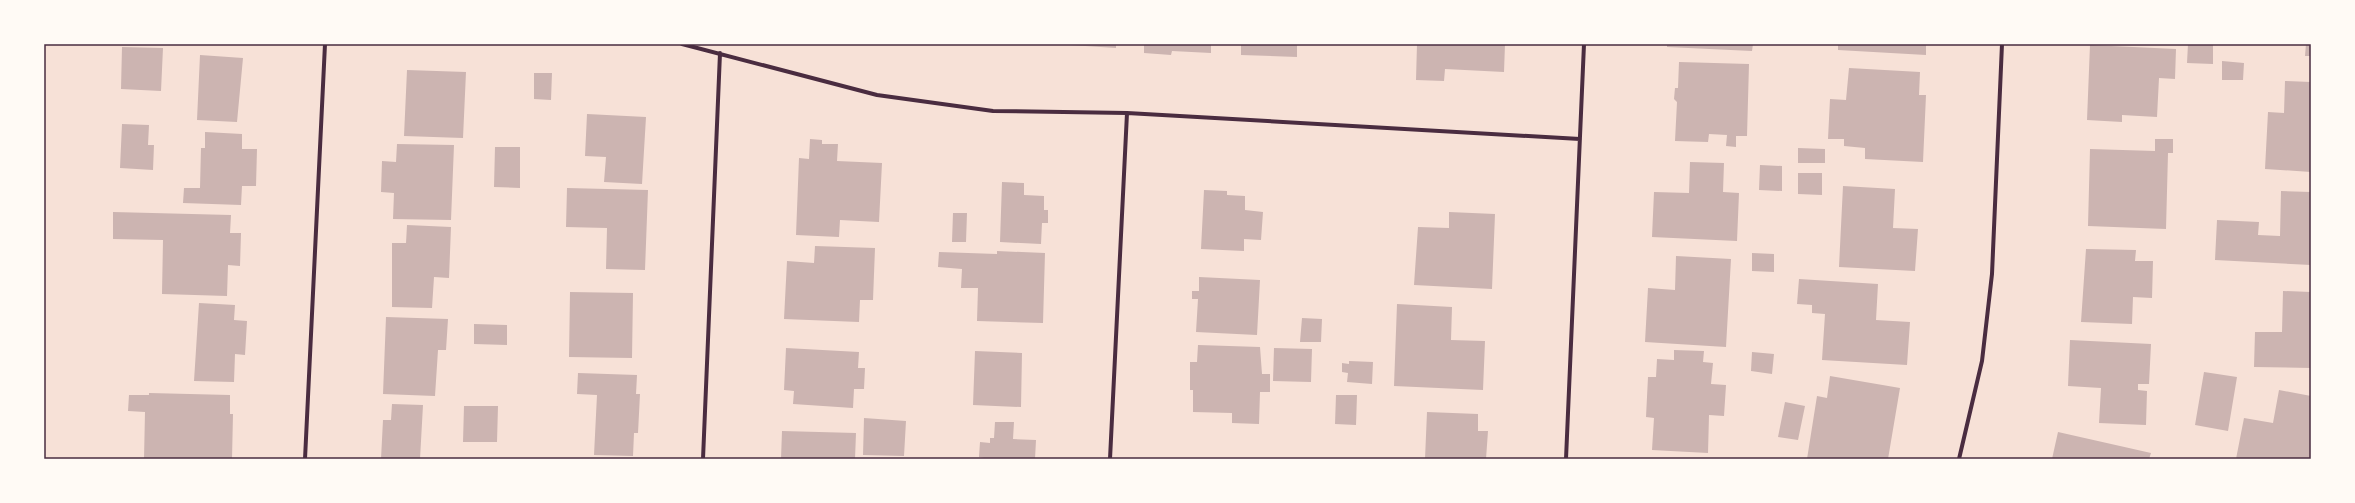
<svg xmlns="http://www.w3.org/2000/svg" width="2355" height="503" font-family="'Roboto Condensed',sans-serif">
	<rect width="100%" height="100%" fill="#f7e1d7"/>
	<path fill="#ccb4b1" d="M 1055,44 L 1116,44 L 1116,48 Z
		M 1144,44 L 1211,44 L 1211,53 L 1172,51 L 1171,55 L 1144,53 Z
		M 1241,44 L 1297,44 L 1297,57 L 1241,55 Z
		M 1417,44 L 1505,44 L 1504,72 L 1445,69 L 1444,81 L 1416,80 Z
		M 1667,44 L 1753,44 L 1752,51 L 1667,47 Z
		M 1838,44 L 1926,44 L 1926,55 L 1838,50 Z
		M 2188,44 L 2213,44 L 2213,64 L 2187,63 Z
		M 2306,44 L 2311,44 L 2311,56 L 2305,56 Z
		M 2090,45 L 2176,49 L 2175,79 L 2159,78 L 2157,117 L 2122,115 L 2122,122 L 2087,120 Z
		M 122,47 L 163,48 L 161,91 L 121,89 Z
		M 200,55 L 243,58 L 237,122 L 197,120 Z
		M 2222,61 L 2244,63 L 2243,80 L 2222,80 Z
		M 1679,62 L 1749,64 L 1747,136 L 1736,136 L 1736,147 L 1726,146 L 1727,135 L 1709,134 L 1708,142 L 1675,141 L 1677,102 L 1674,99 L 1675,88 L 1678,88 Z
		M 1849,68 L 1920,72 L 1919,95 L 1926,95 L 1923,162 L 1865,159 L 1865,148 L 1844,146 L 1844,139 L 1828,139 L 1830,99 L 1846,100 Z
		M 407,70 L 466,72 L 463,138 L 404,136 Z
		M 534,73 L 552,73 L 551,100 L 534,99 Z
		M 2285,81 L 2311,82 L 2311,172 L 2265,169 L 2268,112 L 2284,113 Z
		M 587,114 L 646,117 L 642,184 L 604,182 L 606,157 L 585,156 Z
		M 122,124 L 149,125 L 148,145 L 154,145 L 153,170 L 120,168 Z
		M 205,132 L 242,134 L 242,149 L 257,149 L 256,186 L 242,186 L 241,205 L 183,203 L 184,188 L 200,188 L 201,148 L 205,148 Z
		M 810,139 L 822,140 L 822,144 L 838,144 L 837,161 L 882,163 L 879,222 L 840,220 L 839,237 L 796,235 L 799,158 L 809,159 Z
		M 2155,139 L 2173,139 L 2173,153 L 2168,153 L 2166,229 L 2088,226 L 2090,149 L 2155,151 Z
		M 397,144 L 454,145 L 451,220 L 393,219 L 394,193 L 381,192 L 382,161 L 396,162 Z
		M 495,147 L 520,147 L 520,188 L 494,187 Z
		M 1798,148 L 1825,149 L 1825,163 L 1798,163 Z
		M 1690,162 L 1724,163 L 1723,192 L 1739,193 L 1737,241 L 1652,237 L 1654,192 L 1689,193 Z
		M 1760,165 L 1782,166 L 1782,191 L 1759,190 Z
		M 1798,173 L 1822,173 L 1822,195 L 1798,194 Z
		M 1002,182 L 1024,183 L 1024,195 L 1044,196 L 1044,210 L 1048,210 L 1048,223 L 1042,223 L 1041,244 L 1000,242 Z
		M 1843,186 L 1895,189 L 1893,228 L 1918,229 L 1915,271 L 1839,267 Z
		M 567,188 L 648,190 L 645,270 L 606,269 L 607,228 L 566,227 Z
		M 1204,190 L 1227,191 L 1227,195 L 1245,196 L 1245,210 L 1263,212 L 1261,240 L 1244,239 L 1244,251 L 1201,249 Z
		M 2281,191 L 2311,192 L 2311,265 L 2215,260 L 2217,220 L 2259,222 L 2258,235 L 2280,236 Z
		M 113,212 L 231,215 L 230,233 L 241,233 L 240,266 L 228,265 L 227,296 L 162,294 L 163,240 L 113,239 Z
		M 1449,212 L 1495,214 L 1492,289 L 1414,285 L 1418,227 L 1449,228 Z
		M 953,213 L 967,213 L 966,242 L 952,242 Z
		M 407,225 L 451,227 L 449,278 L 434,277 L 432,308 L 392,307 L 392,243 L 406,243 Z
		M 815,246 L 875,248 L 873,300 L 860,300 L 859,322 L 784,319 L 787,261 L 814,263 Z
		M 2086,249 L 2136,250 L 2135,261 L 2153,261 L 2152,298 L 2133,297 L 2132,324 L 2081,322 Z
		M 997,251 L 1045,253 L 1043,323 L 977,321 L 978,288 L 961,288 L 962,269 L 938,267 L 939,252 L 997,254 Z
		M 1752,253 L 1774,254 L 1774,272 L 1752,271 Z
		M 1676,256 L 1731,259 L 1726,347 L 1645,342 L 1648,288 L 1675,290 Z
		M 1199,277 L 1260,280 L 1257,335 L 1196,332 L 1198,299 L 1192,299 L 1192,291 L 1199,291 Z
		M 1799,279 L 1878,284 L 1876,320 L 1910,322 L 1907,365 L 1822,360 L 1825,314 L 1812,313 L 1812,305 L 1797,304 Z
		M 2283,291 L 2311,292 L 2311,368 L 2254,367 L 2255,332 L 2282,332 Z
		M 570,292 L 633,293 L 632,358 L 569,357 Z
		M 199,303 L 235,305 L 234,320 L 247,321 L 245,355 L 235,354 L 234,382 L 194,381 Z
		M 1397,304 L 1452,307 L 1451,340 L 1485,341 L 1483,390 L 1394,386 Z
		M 386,317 L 448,319 L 446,350 L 438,350 L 435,396 L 383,394 Z
		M 1302,318 L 1322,319 L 1321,342 L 1300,342 Z
		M 474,324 L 507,325 L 507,345 L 474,344 Z
		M 2070,340 L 2151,344 L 2149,384 L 2138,384 L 2138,390 L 2147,391 L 2146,425 L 2099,423 L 2101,388 L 2068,386 Z
		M 1198,345 L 1260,347 L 1262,374 L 1270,374 L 1270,392 L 1260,392 L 1259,424 L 1232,423 L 1232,413 L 1193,412 L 1193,390 L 1190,390 L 1190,362 L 1197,362 Z
		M 786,348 L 859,352 L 858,368 L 865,368 L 864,389 L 854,389 L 853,408 L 793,404 L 794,391 L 784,390 Z
		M 1274,348 L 1312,349 L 1311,382 L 1273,381 Z
		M 1674,350 L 1704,351 L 1703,362 L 1713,363 L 1711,384 L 1726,385 L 1724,416 L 1709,415 L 1708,453 L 1652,450 L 1654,418 L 1646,417 L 1648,377 L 1656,377 L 1657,359 L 1674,360 Z
		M 975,351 L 1022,353 L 1021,407 L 973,405 Z
		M 1752,352 L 1774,354 L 1772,374 L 1751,371 Z
		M 1349,361 L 1373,362 L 1372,384 L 1347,382 L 1348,373 L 1342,372 L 1342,363 L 1349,364 Z
		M 2204,372 L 2237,377 L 2228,431 L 2195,425 Z
		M 578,373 L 637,375 L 636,394 L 640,394 L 638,433 L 634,433 L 633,456 L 594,455 L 597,395 L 577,394 Z
		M 1830,376 L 1900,388 L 1888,459 L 1807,459 L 1817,396 L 1827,398 Z
		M 2279,390 L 2311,396 L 2311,459 L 2236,459 L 2244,418 L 2273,423 Z
		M 149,393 L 230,395 L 230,414 L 233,414 L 232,459 L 144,459 L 145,412 L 128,411 L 129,395 L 149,395 Z
		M 1336,395 L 1357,395 L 1356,425 L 1335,424 Z
		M 1785,402 L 1805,406 L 1798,440 L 1778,437 Z
		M 392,404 L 423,405 L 420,459 L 381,459 L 383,420 L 391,420 Z
		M 464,406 L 498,406 L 497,442 L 463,442 Z
		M 1427,412 L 1478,414 L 1478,431 L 1488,431 L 1486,459 L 1425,459 Z
		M 864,418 L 906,421 L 904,456 L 863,455 Z
		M 995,422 L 1014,422 L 1013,439 L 1036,440 L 1035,459 L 989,459 L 979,457 L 980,442 L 990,443 L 990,438 L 994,438 Z
		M 782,431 L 856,433 L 855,459 L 781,459 Z
		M 2058,432 L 2151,453 L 2149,459 L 2052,459 Z"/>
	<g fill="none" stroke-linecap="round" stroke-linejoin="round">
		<path stroke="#4a2c40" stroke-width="4" d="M 682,44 L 877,95 L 993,111 L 1127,113 L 1580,139
			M 305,459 L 325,44
			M 703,459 L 720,53
			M 1110,459 L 1127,113
			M 1566,459 L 1584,44
			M 1959,459 L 1982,361 L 1992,274 L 2002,44"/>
	</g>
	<rect width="2355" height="503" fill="none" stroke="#fffaf5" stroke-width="90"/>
	<rect x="45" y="45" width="2265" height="413" fill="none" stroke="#4a2c40" stroke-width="1.5"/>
</svg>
